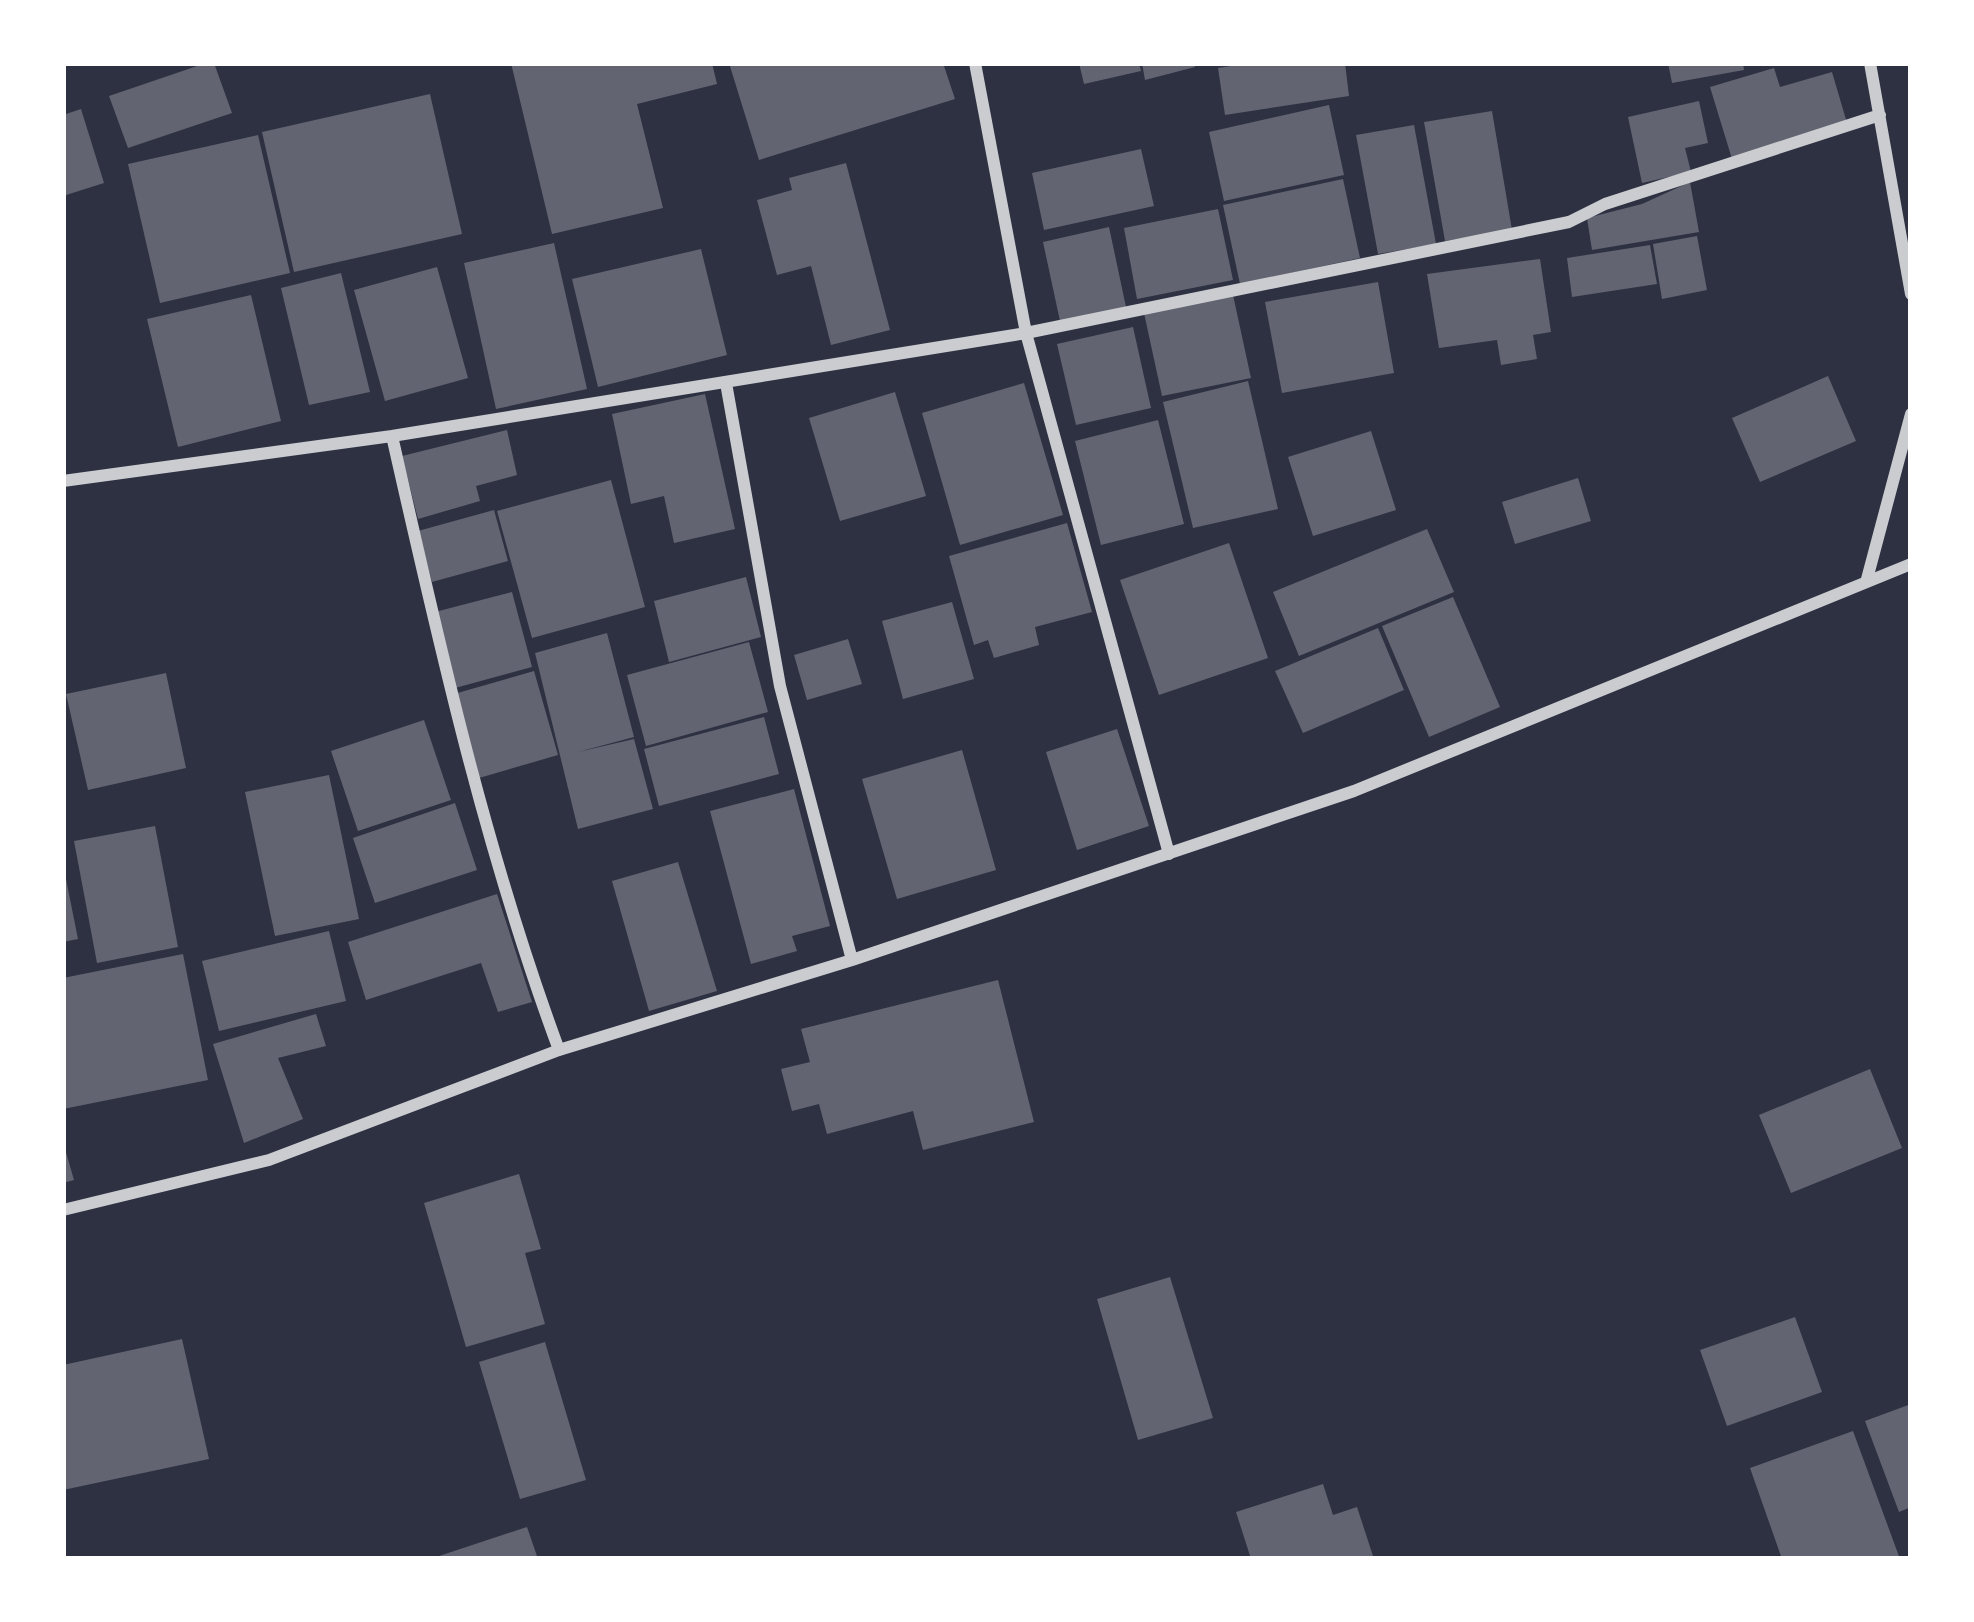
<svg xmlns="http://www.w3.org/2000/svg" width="1974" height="1622" font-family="'Varela Round',sans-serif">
	<rect width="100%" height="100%" fill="#2d3142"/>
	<path fill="#626471" d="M 206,63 L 214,63 L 232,113 L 128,148 L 109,96 Z
		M 511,63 L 712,63 L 717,84 L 637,104 L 663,208 L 552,234 Z
		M 729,63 L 943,63 L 955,99 L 759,160 Z
		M 1079,63 L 1139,63 L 1141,71 L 1084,84 Z
		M 1142,63 L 1194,63 L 1195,67 L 1145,80 Z
		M 1250,63 L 1345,63 L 1349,96 L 1225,115 L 1218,68 Z
		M 1668,63 L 1743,63 L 1744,70 L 1672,83 Z
		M 1774,68 L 1780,87 L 1832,72 L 1847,123 L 1732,159 L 1710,87 Z
		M 430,94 L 462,234 L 294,272 L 262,132 Z
		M 1699,101 L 1708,143 L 1685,148 L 1691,172 L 1642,183 L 1628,117 Z
		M 1329,105 L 1344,175 L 1224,201 L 1209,132 Z
		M 81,109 L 104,183 L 63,196 L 63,115 Z
		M 1492,111 L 1512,230 L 1445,241 L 1424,122 Z
		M 1414,125 L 1436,244 L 1378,254 L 1356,135 Z
		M 258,135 L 290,273 L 160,303 L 128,164 Z
		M 1141,149 L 1154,206 L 1044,230 L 1032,173 Z
		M 846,163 L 890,330 L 831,345 L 811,266 L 777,275 L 757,200 L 792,190 L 789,178 Z
		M 1343,179 L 1360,258 L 1240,284 L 1223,205 Z
		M 1690,182 L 1699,232 L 1592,250 L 1587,218 L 1642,204 Z
		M 1218,209 L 1233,280 L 1137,299 L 1124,228 Z
		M 1109,227 L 1126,307 L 1060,321 L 1043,242 Z
		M 1697,236 L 1707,290 L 1662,299 L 1653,244 Z
		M 554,243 L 587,389 L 496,409 L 464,263 Z
		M 1650,245 L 1657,284 L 1572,297 L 1567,258 Z
		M 701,249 L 727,355 L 598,387 L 572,279 Z
		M 1540,259 L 1551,332 L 1533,335 L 1537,359 L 1501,365 L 1497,340 L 1439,348 L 1427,274 Z
		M 437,267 L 468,378 L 385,401 L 354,290 Z
		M 341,273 L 370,392 L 309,405 L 281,288 Z
		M 1378,282 L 1394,373 L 1282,393 L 1265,302 Z
		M 251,295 L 281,421 L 178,447 L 147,319 Z
		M 1233,295 L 1251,378 L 1162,396 L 1144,313 Z
		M 1133,327 L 1151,408 L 1076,425 L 1057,344 Z
		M 1828,376 L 1856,441 L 1760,482 L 1732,418 Z
		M 1248,381 L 1278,509 L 1193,528 L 1163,402 Z
		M 1024,383 L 1063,515 L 960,545 L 922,413 Z
		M 895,392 L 926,496 L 840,521 L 809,418 Z
		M 705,394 L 735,529 L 674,543 L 664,496 L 631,504 L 612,414 Z
		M 1158,420 L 1184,524 L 1101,545 L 1075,441 Z
		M 507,430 L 517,475 L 476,486 L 480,501 L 418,519 L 402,456 Z
		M 1371,431 L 1396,510 L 1313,536 L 1288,457 Z
		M 1578,478 L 1591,521 L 1515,544 L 1502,502 Z
		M 611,480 L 645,607 L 532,638 L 497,511 Z
		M 494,510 L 508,561 L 432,582 L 418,531 Z
		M 1067,523 L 1092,612 L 1035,627 L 1039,645 L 994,658 L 988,640 L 974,645 L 949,556 Z
		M 1427,529 L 1454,592 L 1299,656 L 1273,592 Z
		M 1229,543 L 1268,658 L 1159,695 L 1120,580 Z
		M 746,577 L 761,637 L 669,662 L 654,601 Z
		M 512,592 L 532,667 L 455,688 L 435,612 Z
		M 1453,597 L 1500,707 L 1429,737 L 1382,626 Z
		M 952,602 L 974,679 L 903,699 L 882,621 Z
		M 1378,628 L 1404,690 L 1303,733 L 1275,671 Z
		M 607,633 L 634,737 L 578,752 L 634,739 L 653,809 L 578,829 L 535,653 Z
		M 848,639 L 862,684 L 807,700 L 794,655 Z
		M 749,642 L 768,712 L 646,746 L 627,675 Z
		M 534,671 L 558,755 L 479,778 L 454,694 Z
		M 166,673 L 186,768 L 88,790 L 66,694 Z
		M 764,717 L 779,774 L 659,806 L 644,749 Z
		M 424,720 L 451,800 L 358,831 L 331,751 Z
		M 1117,729 L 1149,826 L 1077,850 L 1046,752 Z
		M 962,750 L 996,870 L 897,899 L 862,779 Z
		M 329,775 L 359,919 L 275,936 L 245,792 Z
		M 794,789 L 830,926 L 792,936 L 797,951 L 751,964 L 710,811 Z
		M 455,803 L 477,870 L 375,903 L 353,838 Z
		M 155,826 L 178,947 L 97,963 L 74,841 Z
		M 678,862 L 717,991 L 649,1011 L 612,881 Z
		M 63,864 L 78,939 L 63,942 Z
		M 497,894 L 532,1002 L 498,1012 L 481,963 L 366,1000 L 348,942 Z
		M 329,931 L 346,1001 L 219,1031 L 202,961 Z
		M 183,954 L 208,1080 L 63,1109 L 63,978 Z
		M 998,980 L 1034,1122 L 923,1150 L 913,1111 L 827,1134 L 819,1104 L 792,1111 L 781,1069 L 810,1062 L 801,1029 Z
		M 316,1014 L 326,1046 L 278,1058 L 303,1119 L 244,1143 L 213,1044 Z
		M 1870,1069 L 1902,1148 L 1791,1193 L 1759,1115 Z
		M 63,1142 L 74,1180 L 63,1183 Z
		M 519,1174 L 541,1249 L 525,1253 L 545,1324 L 466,1347 L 424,1203 Z
		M 1170,1277 L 1213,1418 L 1138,1440 L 1097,1299 Z
		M 1795,1317 L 1822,1392 L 1727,1426 L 1700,1350 Z
		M 182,1339 L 209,1459 L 63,1490 L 63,1365 Z
		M 545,1342 L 586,1480 L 520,1499 L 479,1362 Z
		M 1911,1404 L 1911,1507 L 1899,1512 L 1865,1421 Z
		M 1853,1431 L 1900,1559 L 1782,1559 L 1750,1468 Z
		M 1323,1484 L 1333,1515 L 1357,1507 L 1374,1559 L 1251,1559 L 1236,1512 Z
		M 527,1527 L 538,1559 L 433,1559 L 433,1558 Z"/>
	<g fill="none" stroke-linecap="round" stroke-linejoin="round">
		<path stroke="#caccd0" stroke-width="12" d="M 1870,63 L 1911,294
			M 726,383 L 780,686 L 852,960
			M 392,436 C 439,644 485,850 559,1050
			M 63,481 L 392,436 L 1026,333 L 975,63
			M 1867,579 L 1911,414
			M 1169,854 L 1026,333 L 1569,222 L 1605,204 L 1880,115
			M 63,1210 L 269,1160 L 559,1050 L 852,960 L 1354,791 L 1911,564"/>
	</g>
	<rect width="1974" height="1622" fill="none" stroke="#ffffff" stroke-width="132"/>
</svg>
